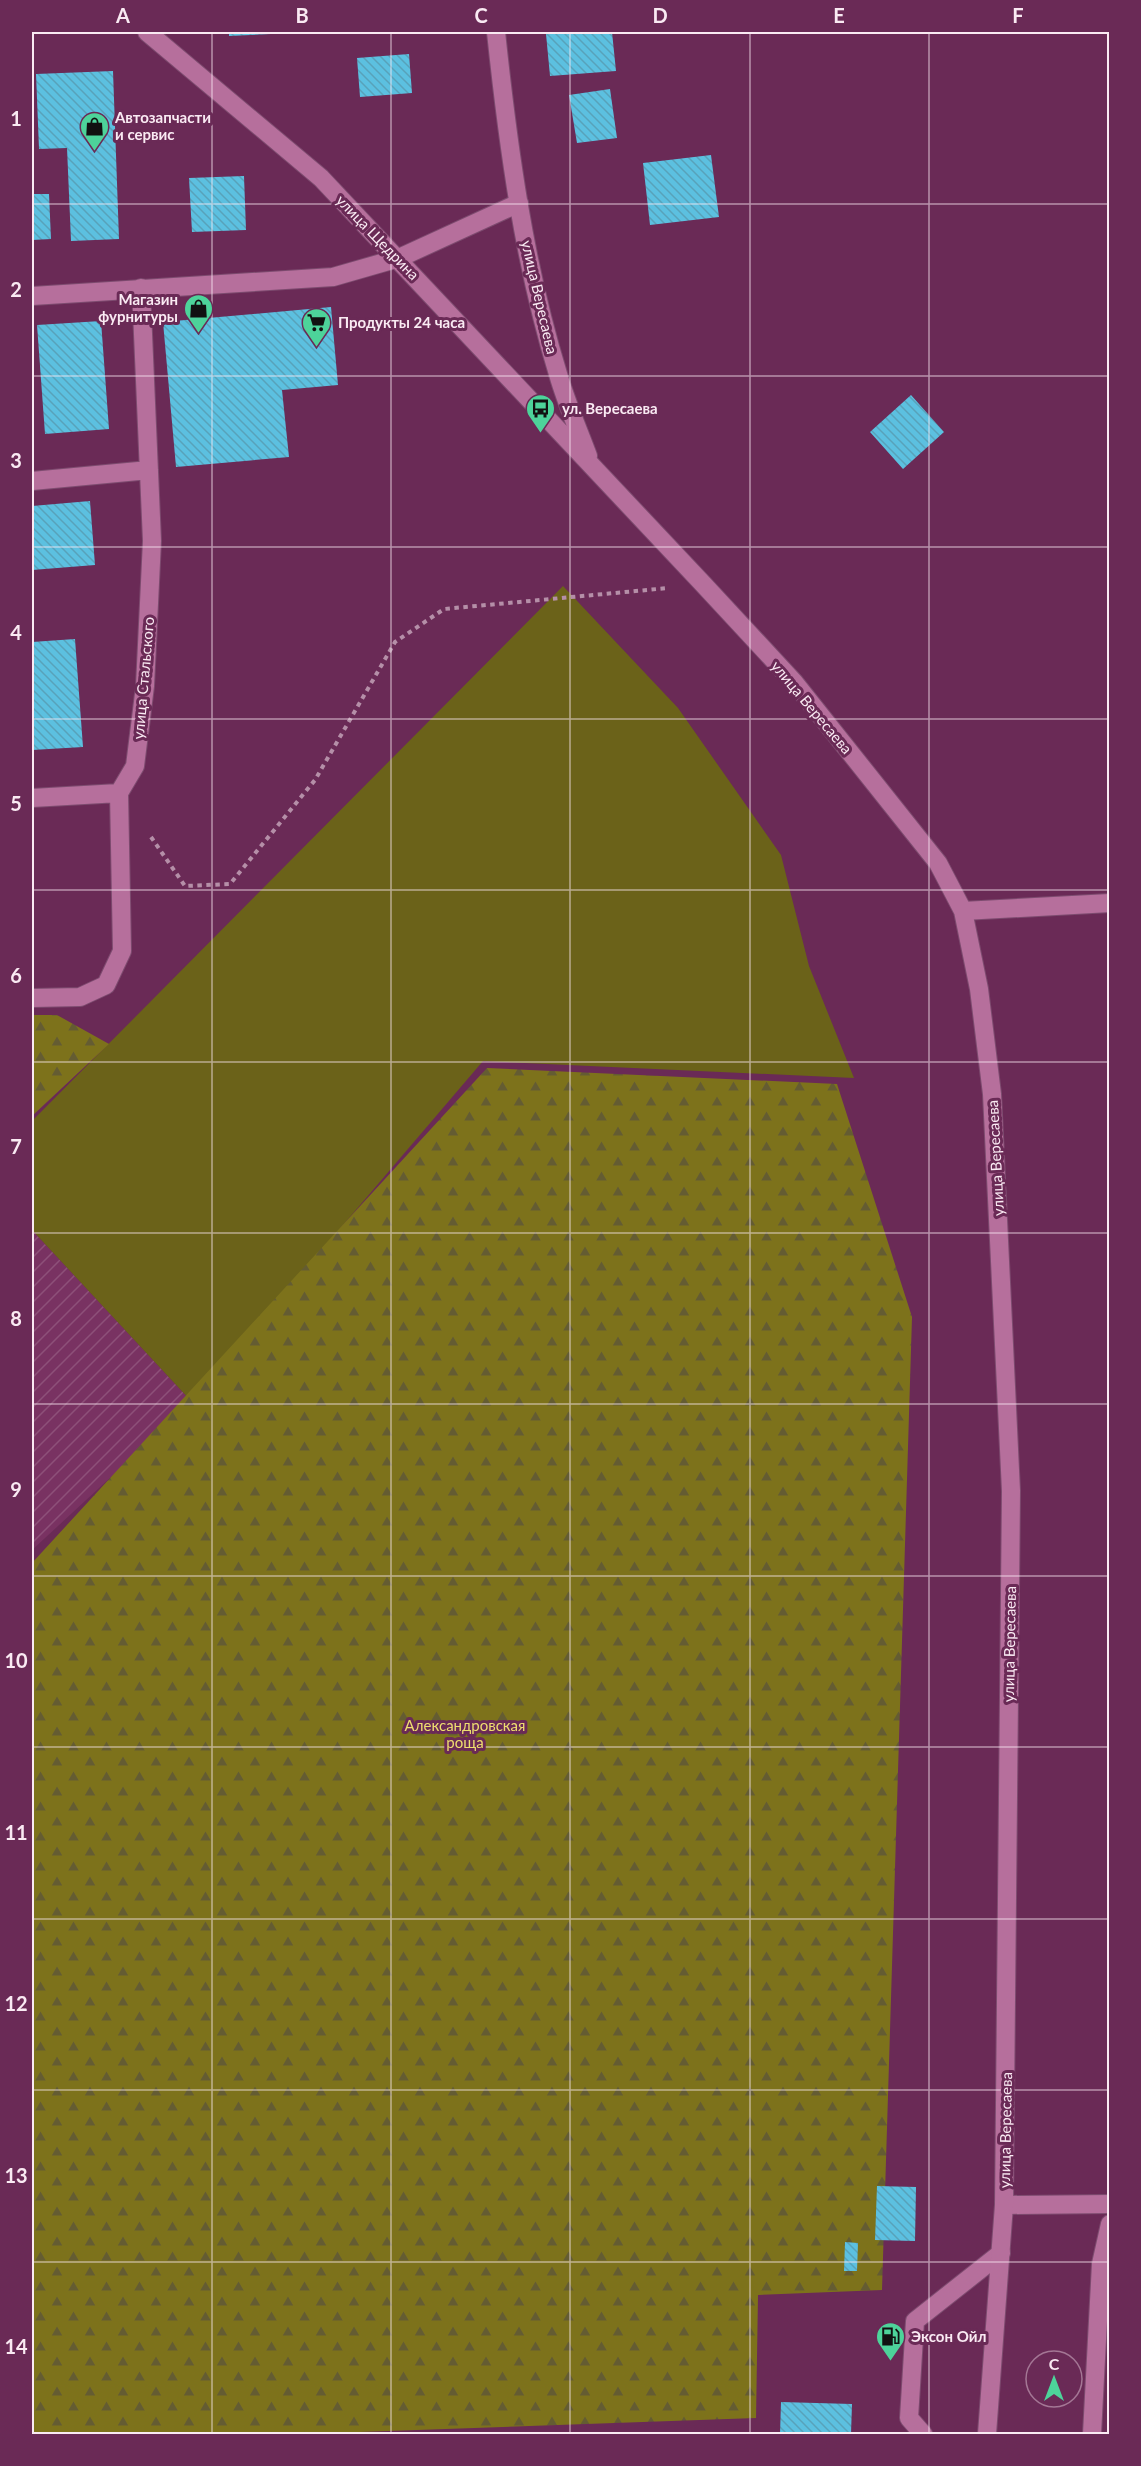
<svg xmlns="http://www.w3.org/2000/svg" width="1141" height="2466" font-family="Lato,sans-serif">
	<defs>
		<pattern id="industrial-furrows" width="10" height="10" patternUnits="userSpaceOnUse" patternTransform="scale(1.5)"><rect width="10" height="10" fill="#793262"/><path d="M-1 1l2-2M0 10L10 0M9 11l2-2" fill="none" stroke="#8d5079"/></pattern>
		<pattern id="forest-firs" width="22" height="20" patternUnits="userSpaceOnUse" patternTransform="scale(1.5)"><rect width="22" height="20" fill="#7d721b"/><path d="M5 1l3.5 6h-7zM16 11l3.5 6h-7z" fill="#645c32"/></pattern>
		<pattern id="building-back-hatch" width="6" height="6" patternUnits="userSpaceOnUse" patternTransform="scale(1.5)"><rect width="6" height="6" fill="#5cc0e0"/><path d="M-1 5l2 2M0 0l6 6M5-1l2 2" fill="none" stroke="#58a2ba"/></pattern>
	</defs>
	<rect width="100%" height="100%" fill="#6a2a56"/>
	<path fill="url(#industrial-furrows)" d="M 32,1230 L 192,1402 L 32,1550 Z"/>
	<path fill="#6b6219" d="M 563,586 L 678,708 L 781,855 L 809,966 L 854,1078 L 483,1061 L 192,1402 L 32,1230 L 32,1121 Z"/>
	<path fill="url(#forest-firs)" d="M 32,1015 L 57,1015 L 109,1044 L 32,1116 Z
		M 487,1068 L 837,1084 L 912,1317 L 882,2290 L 758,2295 L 756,2418 L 302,2434 L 32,2434 L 32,1563 Z"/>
	<path fill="url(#building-back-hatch)" d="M 229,32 L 270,32 L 271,34 L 229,36 Z
		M 580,32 L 612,32 L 616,71 L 550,76 L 546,34 Z
		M 409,54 L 412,93 L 360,97 L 357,58 Z
		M 113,71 L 119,239 L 71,241 L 67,148 L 39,149 L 36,74 Z
		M 610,89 L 617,138 L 577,143 L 569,95 Z
		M 711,155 L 719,217 L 650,225 L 643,163 Z
		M 244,176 L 246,230 L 192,232 L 189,178 Z
		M 32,194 L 49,194 L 51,239 L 32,240 Z
		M 331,307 L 338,385 L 282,390 L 289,457 L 176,467 L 163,322 Z
		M 101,321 L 109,429 L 45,434 L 37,325 Z
		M 911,395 L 944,432 L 903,469 L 870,432 Z
		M 90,501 L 95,565 L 32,570 L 32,506 Z
		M 75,639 L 83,747 L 32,750 L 32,642 Z
		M 877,2186 L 916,2187 L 915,2241 L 875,2240 Z
		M 845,2242 L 858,2243 L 857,2271 L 844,2271 Z
		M 781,2402 L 852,2404 L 851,2434 L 780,2434 Z"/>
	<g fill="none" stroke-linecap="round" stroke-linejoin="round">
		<defs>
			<path id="lane" d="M 32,481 L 149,470
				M 32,798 L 119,793 L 135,766 L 145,686 L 152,541 L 141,288
				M 32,998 L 80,997 L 106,985 L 122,951 L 119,793
				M 1004,2205 L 1110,2204
				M 923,2434 L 909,2418 L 915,2321 L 1001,2253
				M 1092,2434 L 1101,2264 L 1110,2224"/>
			<path id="street" d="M 32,296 L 333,277 L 399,258"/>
			<path id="secondary" d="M 147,32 L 321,178 L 704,585 L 794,682 L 938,863 L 963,911 L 979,989 L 992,1094 L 1011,1491 L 1004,2205 L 987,2434
				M 496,32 C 508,146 524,264 558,374 C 566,402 578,429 588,456
				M 399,258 L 519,203
				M 963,911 L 1110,903"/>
		</defs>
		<use href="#lane" stroke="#7d4b6f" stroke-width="20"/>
		<use href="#street" stroke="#7d4b6f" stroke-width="20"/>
		<use href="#secondary" stroke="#7d4b6f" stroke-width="20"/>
		<path stroke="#b58fa8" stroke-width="4" stroke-dasharray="4.5 4.5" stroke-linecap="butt" d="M 151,837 L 185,886 L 230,884 L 315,780 L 395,642 L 444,609 L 668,588"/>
		<use href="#lane" stroke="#b66f9c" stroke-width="18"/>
		<use href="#street" stroke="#b66f9c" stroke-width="18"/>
		<use href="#secondary" stroke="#b66f9c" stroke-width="18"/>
	</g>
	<path fill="none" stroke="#faeaf3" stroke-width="1.5" stroke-opacity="0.55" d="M 212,32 L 212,2434M 391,32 L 391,2434M 570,32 L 570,2434M 750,32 L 750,2434M 929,32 L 929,2434M 32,204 L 1110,204M 32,376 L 1110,376M 32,547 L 1110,547M 32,719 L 1110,719M 32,890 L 1110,890M 32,1062 L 1110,1062M 32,1233 L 1110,1233M 32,1404 L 1110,1404M 32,1576 L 1110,1576M 32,1747 L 1110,1747M 32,1919 L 1110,1919M 32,2090 L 1110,2090M 32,2262 L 1110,2262"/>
	<defs>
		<symbol id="shop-pin" viewBox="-11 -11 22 30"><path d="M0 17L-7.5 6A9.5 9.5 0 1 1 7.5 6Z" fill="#4dd39a" stroke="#6a2a56"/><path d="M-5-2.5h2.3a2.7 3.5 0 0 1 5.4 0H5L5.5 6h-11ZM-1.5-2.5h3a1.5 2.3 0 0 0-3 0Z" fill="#111"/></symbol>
		<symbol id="supermarket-pin" viewBox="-11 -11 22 30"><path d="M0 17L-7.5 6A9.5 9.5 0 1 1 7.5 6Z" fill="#4dd39a" stroke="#6a2a56"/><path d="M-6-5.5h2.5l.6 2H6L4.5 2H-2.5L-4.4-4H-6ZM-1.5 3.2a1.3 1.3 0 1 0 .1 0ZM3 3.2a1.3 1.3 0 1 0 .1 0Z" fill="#111"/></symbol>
		<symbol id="bus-pin" viewBox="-11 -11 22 30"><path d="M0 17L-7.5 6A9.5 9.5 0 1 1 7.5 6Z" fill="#4dd39a" stroke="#6a2a56"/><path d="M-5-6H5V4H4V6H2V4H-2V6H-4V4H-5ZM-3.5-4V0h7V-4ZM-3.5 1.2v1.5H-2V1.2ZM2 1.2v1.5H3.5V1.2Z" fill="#111"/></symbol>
		<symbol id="fuel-pin" viewBox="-11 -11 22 30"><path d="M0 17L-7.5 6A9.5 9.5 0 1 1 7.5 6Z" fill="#4dd39a" stroke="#6a2a56"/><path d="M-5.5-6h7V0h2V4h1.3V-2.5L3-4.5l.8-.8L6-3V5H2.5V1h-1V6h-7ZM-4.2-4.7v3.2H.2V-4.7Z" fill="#111"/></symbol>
	</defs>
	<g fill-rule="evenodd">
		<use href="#shop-pin" x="78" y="110" width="33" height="45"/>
		<use href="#shop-pin" x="182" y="292" width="33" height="45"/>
		<use href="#supermarket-pin" x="300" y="306" width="33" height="45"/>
		<use href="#bus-pin" x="524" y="392" width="33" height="45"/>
		<use href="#fuel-pin" x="874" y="2320" width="33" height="45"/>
	</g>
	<g text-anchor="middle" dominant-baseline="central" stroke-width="6" stroke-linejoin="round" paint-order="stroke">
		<g font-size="15" font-weight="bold" fill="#faeaf3" stroke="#6a2a56" text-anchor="start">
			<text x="115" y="117">Автозапчасти<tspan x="115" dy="17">и сервис</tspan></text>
			<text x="178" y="299" text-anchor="end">Магазин<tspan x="178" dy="17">фурнитуры</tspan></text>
			<text x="338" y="322">Продукты 24 часа</text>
			<text x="562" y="408">ул. Вересаева</text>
			<text x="911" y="2336">Эксон Ойл</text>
		</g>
		<g font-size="15" fill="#faeaf3" stroke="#6a2a56">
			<text transform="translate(378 237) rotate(46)">улица Щедрина</text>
			<text transform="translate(540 297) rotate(77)">улица Вересаева</text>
			<text transform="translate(143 678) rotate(-85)">улица Стальского</text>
			<text transform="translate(812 707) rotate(50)">улица Вересаева</text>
			<text transform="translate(995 1158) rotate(-93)">улица Вересаева</text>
			<text transform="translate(1009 1644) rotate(-89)">улица Вересаева</text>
			<text transform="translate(1005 2130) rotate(-89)">улица Вересаева</text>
		</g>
		<g font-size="15" fill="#eede6f" stroke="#6a2a56">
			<text x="465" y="1725">Александровская<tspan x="465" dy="17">роща</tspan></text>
		</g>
	</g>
	<rect width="1141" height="2466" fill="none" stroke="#6a2a56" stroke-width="66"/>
	<g transform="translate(1054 2379)"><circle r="28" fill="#6a2a56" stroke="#a47795" stroke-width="1.5"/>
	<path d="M0-4.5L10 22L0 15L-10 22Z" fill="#4dd39a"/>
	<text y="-9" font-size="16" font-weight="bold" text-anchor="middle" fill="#faeaf3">С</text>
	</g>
	<rect x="33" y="33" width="1075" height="2400" fill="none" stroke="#faeaf3" stroke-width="2"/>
	<g font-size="20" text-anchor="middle" font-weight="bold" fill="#faeaf3">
		<text x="123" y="23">A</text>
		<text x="302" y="23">B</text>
		<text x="481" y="23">C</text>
		<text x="660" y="23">D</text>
		<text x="839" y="23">E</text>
		<text x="1018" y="23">F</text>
		<text x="16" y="126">1</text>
		<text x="16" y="297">2</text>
		<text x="16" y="468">3</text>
		<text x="16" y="640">4</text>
		<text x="16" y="811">5</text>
		<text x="16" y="983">6</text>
		<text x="16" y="1154">7</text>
		<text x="16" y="1326">8</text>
		<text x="16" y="1497">9</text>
		<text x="16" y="1668">10</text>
		<text x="16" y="1840">11</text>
		<text x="16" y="2011">12</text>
		<text x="16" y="2183">13</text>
		<text x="16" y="2354">14</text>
	</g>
</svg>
